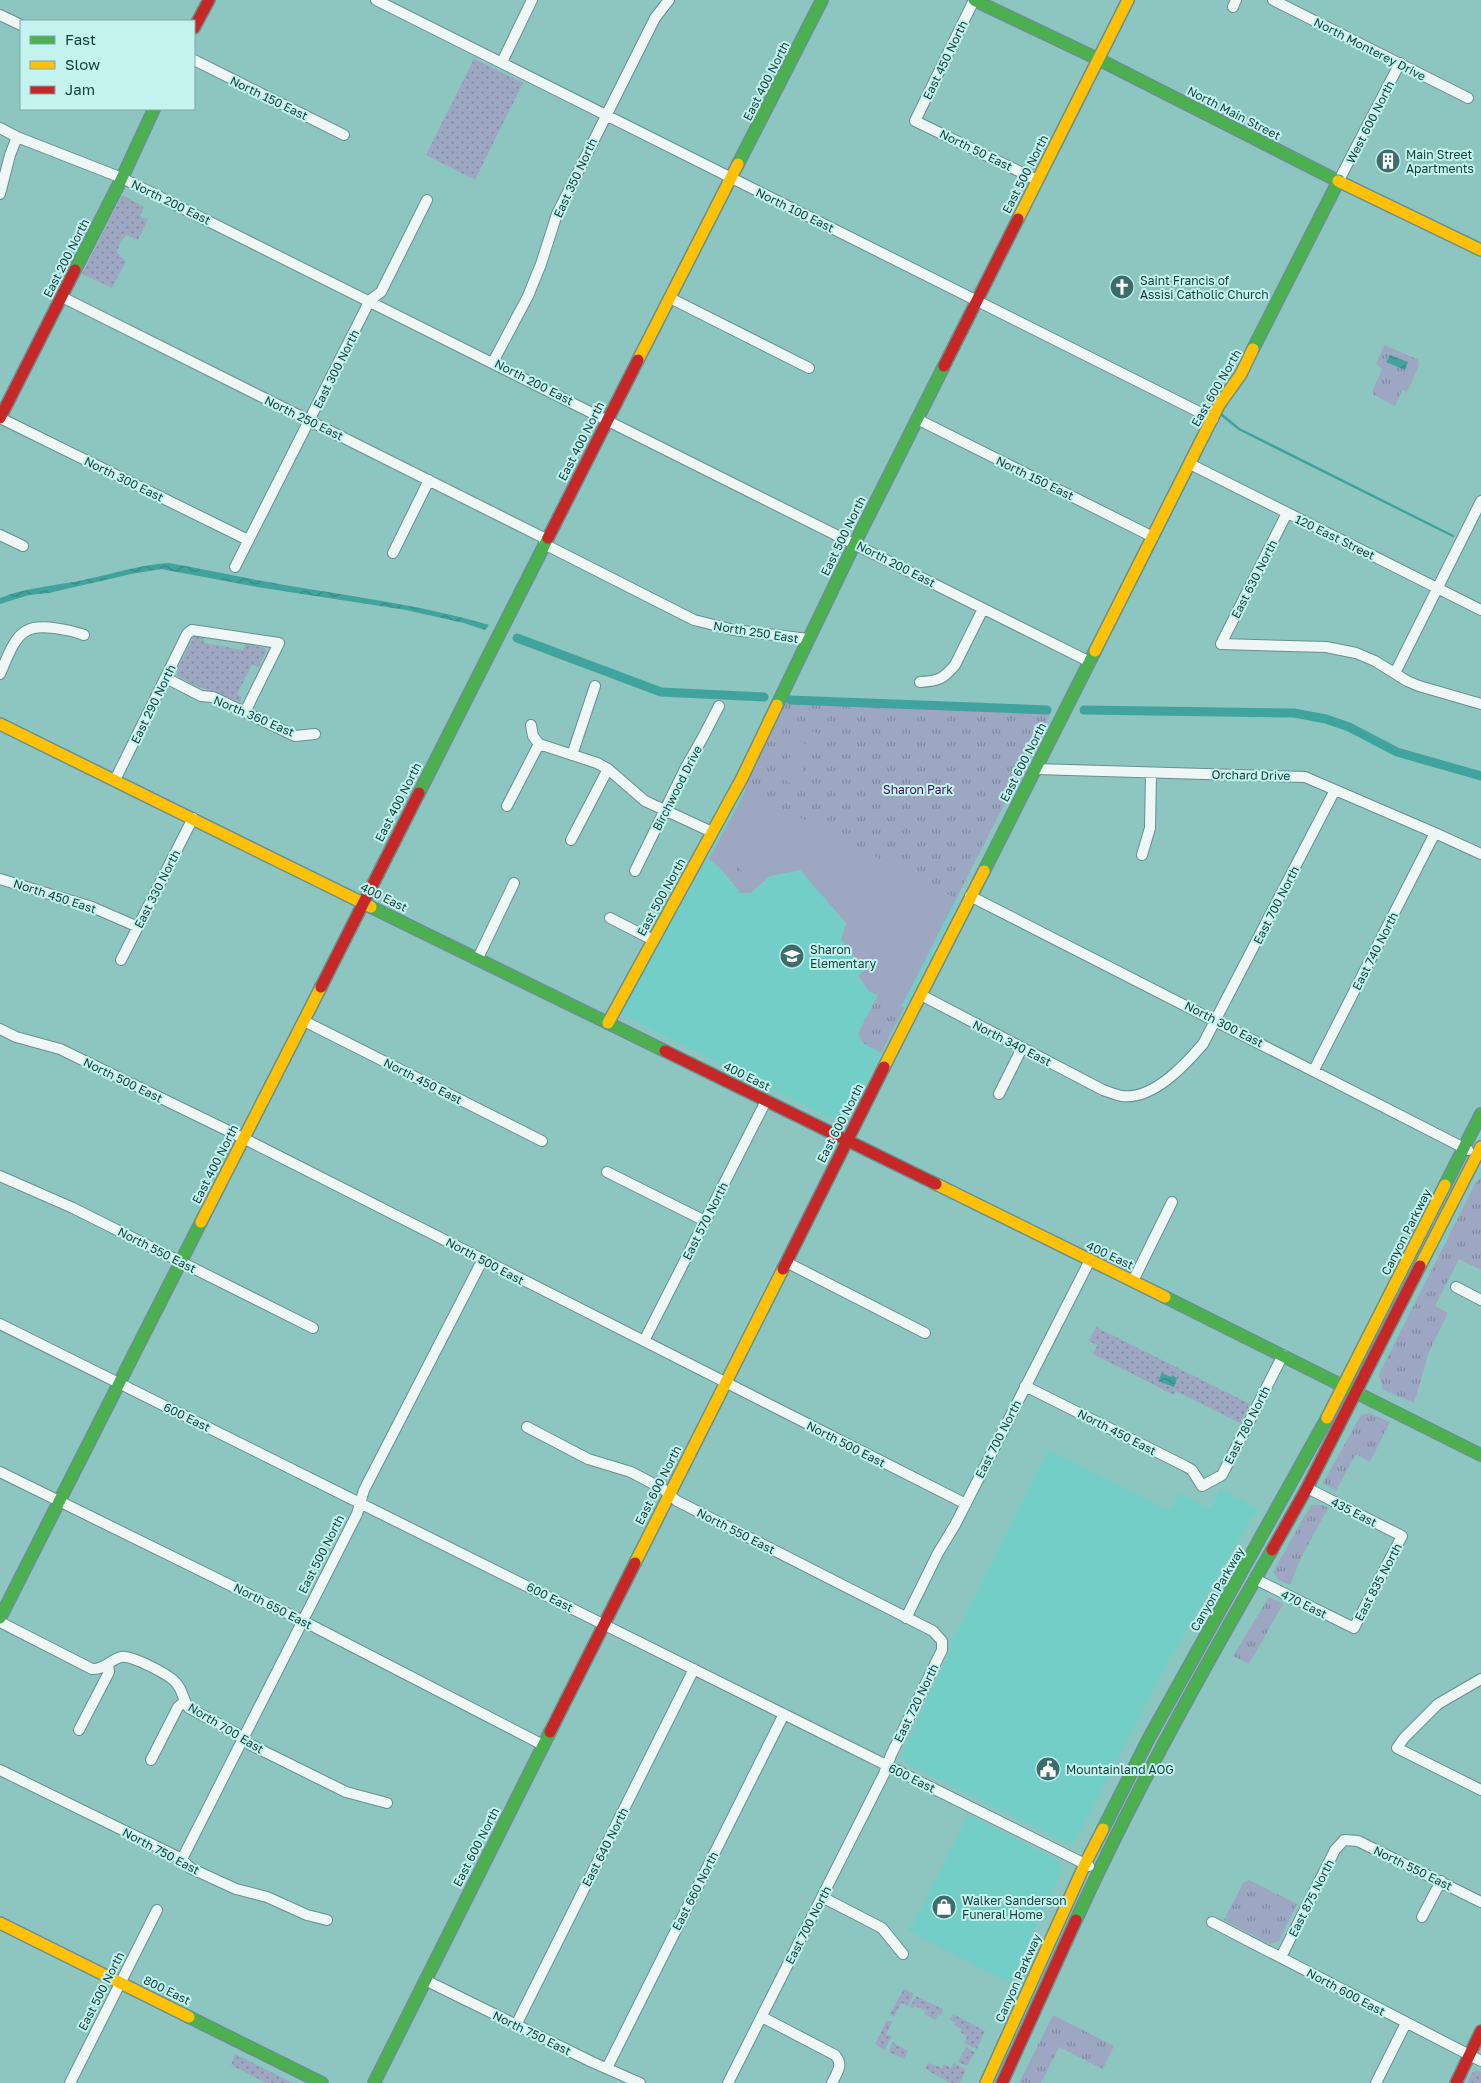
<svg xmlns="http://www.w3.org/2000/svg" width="1481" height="2083" font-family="'Golos Text',sans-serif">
	<defs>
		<pattern id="grass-dots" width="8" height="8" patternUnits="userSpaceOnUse" patternTransform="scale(1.25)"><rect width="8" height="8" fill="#9ea7c1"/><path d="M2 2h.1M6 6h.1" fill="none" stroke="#7f899e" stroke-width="1.8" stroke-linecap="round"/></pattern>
		<pattern id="park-tufts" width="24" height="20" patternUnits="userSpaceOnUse" patternTransform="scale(1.25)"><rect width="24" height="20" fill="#9ea7c1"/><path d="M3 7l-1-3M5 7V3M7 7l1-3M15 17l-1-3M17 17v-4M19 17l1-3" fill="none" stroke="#7f899e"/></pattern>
		<pattern id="water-waves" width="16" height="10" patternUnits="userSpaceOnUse" patternTransform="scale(1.25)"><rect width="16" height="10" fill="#41a39d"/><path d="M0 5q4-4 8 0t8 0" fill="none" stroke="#358681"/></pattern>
	</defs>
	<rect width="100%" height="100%" fill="#8dc5c1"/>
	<path fill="#74cec8" d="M 742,788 L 959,900 L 845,1125 L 620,1014 L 716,843 Z
		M 1048,1450 L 1169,1511 L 1179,1493 L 1210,1509 L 1220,1489 L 1259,1509 L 1245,1528 L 1159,1678 L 1079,1834 L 1073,1845 L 1070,1845 L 906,1763 L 901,1756 L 948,1656 L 952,1641 Z
		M 968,1815 L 1057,1860 L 1062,1869 L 1010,1983 L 907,1930 L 913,1925 Z"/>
	<path fill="url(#grass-dots)" d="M 474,59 L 523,83 L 475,180 L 426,155 Z
		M 122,195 L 144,207 L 140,216 L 148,219 L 138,240 L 126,235 L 120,242 L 117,253 L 126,261 L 112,288 L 82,274 Z
		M 196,635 L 204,636 L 204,643 L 243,650 L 245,645 L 247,644 L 265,648 L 266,652 L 259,667 L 252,665 L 237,694 L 242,697 L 240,702 L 215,692 L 195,686 L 178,676 L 177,669 L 193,638 Z
		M 1096,1327 L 1250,1404 L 1240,1423 L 1176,1391 L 1174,1395 L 1093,1354 L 1097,1345 L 1089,1341 Z
		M 904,1989 L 914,1994 L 908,2006 L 901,2003 L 894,2017 L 890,2014 Z
		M 916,1996 L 943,2009 L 941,2015 L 938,2014 L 935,2020 L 924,2014 L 926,2011 L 915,2006 L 913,2009 L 910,2007 Z
		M 953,2014 L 985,2031 L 977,2049 L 964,2043 L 967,2036 L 960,2032 L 962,2029 L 954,2025 L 955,2022 L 950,2020 Z
		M 887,2020 L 892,2022 L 886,2034 L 892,2037 L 884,2050 L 875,2044 Z
		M 893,2042 L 908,2051 L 904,2059 L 889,2052 Z
		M 966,2047 L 975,2053 L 967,2066 L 958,2062 Z
		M 235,2054 L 293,2083 L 266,2083 L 231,2065 Z
		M 954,2063 L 966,2070 L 960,2083 L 950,2083 L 925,2069 L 928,2063 L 942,2068 L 944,2064 L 951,2068 Z
		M 1477,2070 L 1481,2072 L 1481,2083 L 1467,2083 L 1472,2073 Z"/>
	<path fill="url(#park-tufts)" d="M 1384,345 L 1419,360 L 1418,363 L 1420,363 L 1407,392 L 1402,390 L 1395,406 L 1374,395 L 1372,392 L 1382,369 L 1376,364 Z
		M 785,703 L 794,703 L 1051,713 L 956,899 L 742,788 Z
		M 732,858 L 750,880 L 738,890 L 720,868 Z
		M 878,995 L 904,1008 L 881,1053 L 863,1043 L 858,1033 Z
		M 1481,1177 L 1481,1270 L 1459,1259 L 1435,1306 L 1448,1313 L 1429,1352 L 1414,1403 L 1383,1390 L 1379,1374 L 1475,1184 Z
		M 1369,1413 L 1390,1422 L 1370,1462 L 1356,1454 L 1336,1491 L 1323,1483 L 1361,1415 Z
		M 1311,1505 L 1322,1505 L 1328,1508 L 1301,1558 L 1290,1585 L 1279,1580 L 1273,1572 Z
		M 1269,1597 L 1283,1604 L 1249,1664 L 1233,1656 Z
		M 1249,1880 L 1297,1904 L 1279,1941 L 1270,1944 L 1224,1920 L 1243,1883 Z
		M 1053,2015 L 1114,2046 L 1103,2069 L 1059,2047 L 1041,2083 L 1019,2083 Z"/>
	<path fill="#9ea7c1" d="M 810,715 L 826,723 L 822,730 L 806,722 Z
		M 804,727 L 820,735 L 816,743 L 800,735 Z
		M 798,740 L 813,748 L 810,755 L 794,747 Z
		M 789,757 L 804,765 L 801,773 L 785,765 Z
		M 782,770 L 798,778 L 795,785 L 779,777 Z
		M 776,782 L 792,790 L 788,797 L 773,789 Z
		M 746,790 L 956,899 L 901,1007 L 869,991 L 858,976 L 865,970 L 841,940 L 846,923 L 800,870 L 770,876 L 751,893 L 740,893 L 738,890 L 750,880 L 732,858 L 720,868 L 709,859 Z"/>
	<path fill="url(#water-waves)" d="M 1390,355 L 1408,362 L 1405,370 L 1386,362 Z
		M 169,563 C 204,569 239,577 274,583 C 346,596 419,604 489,625 L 485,630 L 464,623 L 406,610 L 257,587 L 161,569 L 131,574 L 49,593 L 29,595 L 0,604 L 0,598 C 25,588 52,586 79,581 C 109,575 137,565 169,563 Z
		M 1162,1373 L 1171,1377 L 1173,1375 L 1177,1379 L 1174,1387 L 1158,1381 Z"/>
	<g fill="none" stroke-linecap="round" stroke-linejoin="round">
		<path stroke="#41a39d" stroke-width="2.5" d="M 1222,415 L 1239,429 L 1453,536"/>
		<path stroke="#41a39d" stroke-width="9" d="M 517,638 L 661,692 L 764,697
			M 790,700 L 1047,710
			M 1084,710 L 1294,713 L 1326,719 L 1349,727 L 1397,752 L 1481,776"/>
		<defs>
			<path id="street" d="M 376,0 L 1213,419
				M 974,0 L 915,121 L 1037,180
				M 1273,0 L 1468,98
				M 1233,7 L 1236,0
				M 0,15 L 21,25
				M 194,60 L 344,135
				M 502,62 L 532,0
				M 0,128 L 17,137 L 122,178 L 1090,662
				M 1339,180 L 1400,63
				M 0,194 L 10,155 L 17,137
				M 62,297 L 546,539
				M 670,298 L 809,368
				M 493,362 L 528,296 L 541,264 L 557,214 L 655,18 L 669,0
				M 0,418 L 248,540
				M 917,419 L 1153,537
				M 1190,464 L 1481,610
				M 1287,513 L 1221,644 L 1326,647 L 1356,653 L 1375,661 L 1407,681 L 1419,686 L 1481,704
				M 0,535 L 23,546
				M 544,544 L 694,620 L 734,630 L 808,639
				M 393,553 L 429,480
				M 235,567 L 370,300 L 381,292 L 427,200
				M 1395,673 L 1481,501
				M 0,674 C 6,661 13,638 26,631 C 39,623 70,630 84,635
				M 166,678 L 201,696 L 213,697 L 295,736 L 315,734
				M 920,682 C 939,681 943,679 955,665 L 983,609
				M 531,725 L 533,736 L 539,744 L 597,763 L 608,769 L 645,801 L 712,832
				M 572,755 L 595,686
				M 1035,769 L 1305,777 L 1435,833 L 1481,854
				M 115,780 L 187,634 L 192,630 L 279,643 L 245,712
				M 507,806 L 539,744
				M 571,840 L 608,769
				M 1142,855 L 1150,828 L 1151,773
				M 635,871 L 686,767 L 703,737 L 719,706
				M 0,879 L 92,907 L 138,927
				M 970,896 L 1468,1150
				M 610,918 L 653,940
				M 478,958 L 514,883
				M 121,960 L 193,818
				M 921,995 L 1103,1090 C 1109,1092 1116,1095 1122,1096 C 1153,1100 1185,1065 1203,1044 L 1335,790
				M 304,1021 L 542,1141
				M 0,1029 L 16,1037 L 60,1049 L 243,1138 L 966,1504
				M 1314,1070 L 1435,833
				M 999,1094 L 1022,1048
				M 607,1172 L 705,1221
				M 0,1176 L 73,1208 L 313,1328
				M 786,1262 L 925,1333
				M 1133,1281 L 1172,1202
				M 1456,1287 L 1481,1300
				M 0,1324 L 1089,1866
				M 644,1341 L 766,1101
				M 1025,1386 L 1185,1466 L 1192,1470 L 1202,1486 L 1222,1475 L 1283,1355
				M 527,1427 L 588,1459 L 631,1472 L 663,1489 L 677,1501 L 933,1631 L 942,1641 L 942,1650 L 891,1755 L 884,1774 L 728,2083
				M 0,1472 L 303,1621 L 543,1745
				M 1255,1579 L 1354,1628 L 1402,1536 L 1307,1488
				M 906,1618 L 938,1553 L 955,1525 L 1090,1260
				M 0,1622 L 92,1669 C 104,1670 110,1660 121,1657 C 131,1655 171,1675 177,1684 C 183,1691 183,1701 189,1708 L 236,1733 L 249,1744 L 346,1792 L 387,1803
				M 1481,1679 L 1438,1704 L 1404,1738 L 1397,1748 L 1481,1790
				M 79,1730 L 109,1672 L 108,1664
				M 151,1760 L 178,1707 L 184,1702
				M 0,1770 L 182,1859 L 190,1868 L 236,1889 L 267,1897 L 307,1915 L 327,1920
				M 182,1859 L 357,1514 L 364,1490 L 482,1261
				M 822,1897 L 882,1928 L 903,1954
				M 1422,1917 L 1441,1881
				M 1212,1922 L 1481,2061
				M 1281,1957 L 1335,1850 L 1344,1840 L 1358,1841 L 1481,1902
				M 425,1980 L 592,2062 L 640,2083
				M 762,2017 L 835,2055 C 844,2065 837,2072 832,2083
				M 516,2025 L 694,1669
				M 607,2068 L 784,1714
				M 70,2083 L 157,1910
				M 1376,2083 L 1406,2023"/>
			<path id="fast" d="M 974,0 L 1098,59 L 1338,181
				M 738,164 L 822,0
				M 75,270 L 122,178 L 154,109
				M 1253,349 L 1339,180
				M 777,705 L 855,543 L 944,366
				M 419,793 L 548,538
				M 984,871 L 1095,651
				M 371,907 L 665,1051
				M 1445,1185 L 1481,1114
				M 1165,1297 L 1481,1455
				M 0,1618 L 201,1222
				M 1103,1829 L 1149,1738 L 1327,1418
				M 1076,1920 C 1134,1793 1202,1671 1272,1550
				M 189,2017 L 322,2083
				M 374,2083 L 550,1732"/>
			<path id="slow" d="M 1338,181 L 1481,250
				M 1018,219 L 1128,0
				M 638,360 L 738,164
				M 1095,651 L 1219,405 L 1241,374 L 1253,349
				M 0,724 L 371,907
				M 608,1023 L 742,778 L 777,705
				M 884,1067 L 984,871
				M 936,1184 L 1165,1297
				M 201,1222 L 321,987
				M 1420,1266 L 1481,1147
				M 1327,1418 L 1445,1185
				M 635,1563 L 783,1269
				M 0,1923 L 189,2017
				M 986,2083 L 1085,1864 L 1103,1829"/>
			<path id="jam" d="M 194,28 L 209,0
				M 944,366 L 1018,219
				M 0,418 L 75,270
				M 548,538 L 638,360
				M 321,987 L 419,793
				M 665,1051 L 936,1184
				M 783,1269 L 884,1067
				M 1272,1550 L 1307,1488 L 1420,1266
				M 550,1732 L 635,1563
				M 1002,2083 L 1076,1920
				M 1456,2083 L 1481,2031"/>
		</defs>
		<use href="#street" stroke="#68908e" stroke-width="12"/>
		<use href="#fast" stroke="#68908e" stroke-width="14"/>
		<use href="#slow" stroke="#68908e" stroke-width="14"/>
		<use href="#jam" stroke="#68908e" stroke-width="14"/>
		<use href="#street" stroke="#eef6f6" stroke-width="10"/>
		<use href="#fast" stroke="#4caf50" stroke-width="11"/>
		<use href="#slow" stroke="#ffc107" stroke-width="11"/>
		<use href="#jam" stroke="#c62828" stroke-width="11"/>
	</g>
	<defs>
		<symbol id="building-disc" viewBox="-11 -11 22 22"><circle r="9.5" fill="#3c6d6a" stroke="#c4f3ef"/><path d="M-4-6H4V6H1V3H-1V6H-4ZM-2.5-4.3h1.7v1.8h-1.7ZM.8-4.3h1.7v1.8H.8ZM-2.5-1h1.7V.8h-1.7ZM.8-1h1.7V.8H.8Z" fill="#fff"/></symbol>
		<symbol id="church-disc" viewBox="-11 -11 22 22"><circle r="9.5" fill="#3c6d6a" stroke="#c4f3ef"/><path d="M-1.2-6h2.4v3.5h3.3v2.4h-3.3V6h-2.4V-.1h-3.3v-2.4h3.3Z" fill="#fff"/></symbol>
		<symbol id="school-disc" viewBox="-11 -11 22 22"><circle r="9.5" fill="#3c6d6a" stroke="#c4f3ef"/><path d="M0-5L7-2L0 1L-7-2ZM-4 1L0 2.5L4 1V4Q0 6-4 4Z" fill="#fff"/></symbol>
		<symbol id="civic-disc" viewBox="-11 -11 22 22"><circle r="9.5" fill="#3c6d6a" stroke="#c4f3ef"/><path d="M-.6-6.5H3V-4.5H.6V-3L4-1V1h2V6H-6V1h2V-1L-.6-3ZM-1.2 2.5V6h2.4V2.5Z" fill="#fff"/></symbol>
		<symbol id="shop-disc" viewBox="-11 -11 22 22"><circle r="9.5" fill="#3c6d6a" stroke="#c4f3ef"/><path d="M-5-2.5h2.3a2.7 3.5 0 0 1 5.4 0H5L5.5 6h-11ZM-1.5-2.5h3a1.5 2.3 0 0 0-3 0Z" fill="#fff"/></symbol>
	</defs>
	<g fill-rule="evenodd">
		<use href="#building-disc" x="1374" y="147" width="28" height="28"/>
		<use href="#church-disc" x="1108" y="273" width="28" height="28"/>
		<use href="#school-disc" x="778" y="942" width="28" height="28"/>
		<use href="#civic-disc" x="1034" y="1755" width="28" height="28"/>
		<use href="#shop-disc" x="930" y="1893" width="28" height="28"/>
	</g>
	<g text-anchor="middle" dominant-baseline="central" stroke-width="4" stroke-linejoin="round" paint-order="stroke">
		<g font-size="12" fill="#113d3b" stroke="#c4f3ef">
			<text transform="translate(1370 49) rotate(27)">North Monterey Drive</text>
			<text transform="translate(945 60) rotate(-64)">East 450 North</text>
			<text transform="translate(766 81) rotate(-63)">East 400 North</text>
			<text transform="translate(269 98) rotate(26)">North 150 East</text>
			<text transform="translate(1234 113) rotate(27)">North Main Street</text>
			<text transform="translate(1370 122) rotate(-63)">West 600 North</text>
			<text transform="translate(976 150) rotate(26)">North 50 East</text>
			<text transform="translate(1025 174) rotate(-63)">East 500 North</text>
			<text transform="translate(575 178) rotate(-65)">East 350 North</text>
			<text transform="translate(171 202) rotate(26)">North 200 East</text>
			<text transform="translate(795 210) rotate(26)">North 100 East</text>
			<text transform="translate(66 258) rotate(-63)">East 200 North</text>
			<text transform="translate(336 369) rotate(-63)">East 300 North</text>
			<text transform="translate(534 382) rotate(27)">North 200 East</text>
			<text transform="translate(1216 388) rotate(-60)">East 600 North</text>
			<text transform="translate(304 418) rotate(26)">North 250 East</text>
			<text transform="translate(581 441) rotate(-63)">East 400 North</text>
			<text transform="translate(1035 478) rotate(26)">North 150 East</text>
			<text transform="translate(124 479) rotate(26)">North 300 East</text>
			<text transform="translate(843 536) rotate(-64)">East 500 North</text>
			<text transform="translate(1335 537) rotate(26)">120 East Street</text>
			<text transform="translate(896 564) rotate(27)">North 200 East</text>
			<text transform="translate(1254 579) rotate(-63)">East 630 North</text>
			<text transform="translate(756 632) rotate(9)">North 250 East</text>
			<text transform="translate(153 704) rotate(-64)">East 290 North</text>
			<text transform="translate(254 716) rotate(23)">North 360 East</text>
			<text transform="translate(1023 762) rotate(-63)">East 600 North</text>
			<text transform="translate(1251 775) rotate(1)">Orchard Drive</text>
			<text transform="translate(677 788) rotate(-63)">Birchwood Drive</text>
			<text transform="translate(398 802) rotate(-63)">East 400 North</text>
			<text transform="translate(157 889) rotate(-63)">East 330 North</text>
			<text transform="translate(55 896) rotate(18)">North 450 East</text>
			<text transform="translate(384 897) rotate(26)">400 East</text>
			<text transform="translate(661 897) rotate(-61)">East 500 North</text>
			<text transform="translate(1276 905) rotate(-63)">East 700 North</text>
			<text transform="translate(1375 951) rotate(-63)">East 740 North</text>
			<text transform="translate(1224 1024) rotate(27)">North 300 East</text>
			<text transform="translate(1012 1043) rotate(27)">North 340 East</text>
			<text transform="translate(747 1076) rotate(26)">400 East</text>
			<text transform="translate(123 1080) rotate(26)">North 500 East</text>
			<text transform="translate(423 1081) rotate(27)">North 450 East</text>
			<text transform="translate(840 1123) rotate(-63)">East 600 North</text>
			<text transform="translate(215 1164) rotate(-63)">East 400 North</text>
			<text transform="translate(705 1221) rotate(-63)">East 570 North</text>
			<text transform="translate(1406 1232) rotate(-63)">Canyon Parkway</text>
			<text transform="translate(157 1250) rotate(27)">North 550 East</text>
			<text transform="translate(1110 1255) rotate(25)">400 East</text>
			<text transform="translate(485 1261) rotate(28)">North 500 East</text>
			<text transform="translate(187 1417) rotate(26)">600 East</text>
			<text transform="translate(1247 1425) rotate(-63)">East 780 North</text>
			<text transform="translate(1117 1432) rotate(27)">North 450 East</text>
			<text transform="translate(998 1439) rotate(-63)">East 700 North</text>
			<text transform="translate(846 1444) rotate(27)">North 500 East</text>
			<text transform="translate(658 1485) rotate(-63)">East 600 North</text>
			<text transform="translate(1354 1512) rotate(27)">435 East</text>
			<text transform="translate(736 1531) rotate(27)">North 550 East</text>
			<text transform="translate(321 1554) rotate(-63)">East 500 North</text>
			<text transform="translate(1378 1582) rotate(-62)">East 835 North</text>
			<text transform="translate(1217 1589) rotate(-60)">Canyon Parkway</text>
			<text transform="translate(550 1597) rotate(27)">600 East</text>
			<text transform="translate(1304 1604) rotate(26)">470 East</text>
			<text transform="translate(273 1606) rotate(27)">North 650 East</text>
			<text transform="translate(916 1703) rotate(-64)">East 720 North</text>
			<text transform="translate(226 1728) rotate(31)">North 700 East</text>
			<text transform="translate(912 1778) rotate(26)">600 East</text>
			<text transform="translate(476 1847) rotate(-63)">East 600 North</text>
			<text transform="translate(605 1847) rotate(-63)">East 640 North</text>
			<text transform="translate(161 1851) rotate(28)">North 750 East</text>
			<text transform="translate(1413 1868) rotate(26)">North 550 East</text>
			<text transform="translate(695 1891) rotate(-63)">East 660 North</text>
			<text transform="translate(1311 1898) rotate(-63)">East 875 North</text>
			<text transform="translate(808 1925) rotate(-63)">East 700 North</text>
			<text transform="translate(1018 1978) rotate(-66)">Canyon Parkway</text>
			<text transform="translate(167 1990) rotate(26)">800 East</text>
			<text transform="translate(101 1991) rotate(-63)">East 500 North</text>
			<text transform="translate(1346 1992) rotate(28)">North 600 East</text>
			<text transform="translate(532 2033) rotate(26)">North 750 East</text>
		</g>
		<g font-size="12" fill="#113d3b" stroke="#c4f3ef" text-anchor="start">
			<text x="1406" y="154">Main Street<tspan x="1406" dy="14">Apartments</tspan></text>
			<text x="1140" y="280">Saint Francis of<tspan x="1140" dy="14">Assisi Catholic Church</tspan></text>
			<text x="810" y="949">Sharon<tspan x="810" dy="14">Elementary</tspan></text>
			<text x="1066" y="1769">Mountainland AOG</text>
			<text x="962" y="1900">Walker Sanderson<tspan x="962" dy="14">Funeral Home</tspan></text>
		</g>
		<g font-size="12" fill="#3e0d59" stroke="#c4f3ef">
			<text x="918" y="789">Sharon Park</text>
		</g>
	</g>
	<rect x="20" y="20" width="175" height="90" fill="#c4f3ef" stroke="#7caaa7"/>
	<rect x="30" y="36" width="25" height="8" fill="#4caf50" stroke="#7caaa7"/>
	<text x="65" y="45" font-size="15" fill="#113d3b">Fast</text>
	<rect x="30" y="61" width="25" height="8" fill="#ffc107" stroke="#7caaa7"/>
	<text x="65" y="70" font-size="15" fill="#113d3b">Slow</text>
	<rect x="30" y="86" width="25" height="8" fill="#c62828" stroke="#7caaa7"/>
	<text x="65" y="95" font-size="15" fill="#113d3b">Jam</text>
</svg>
